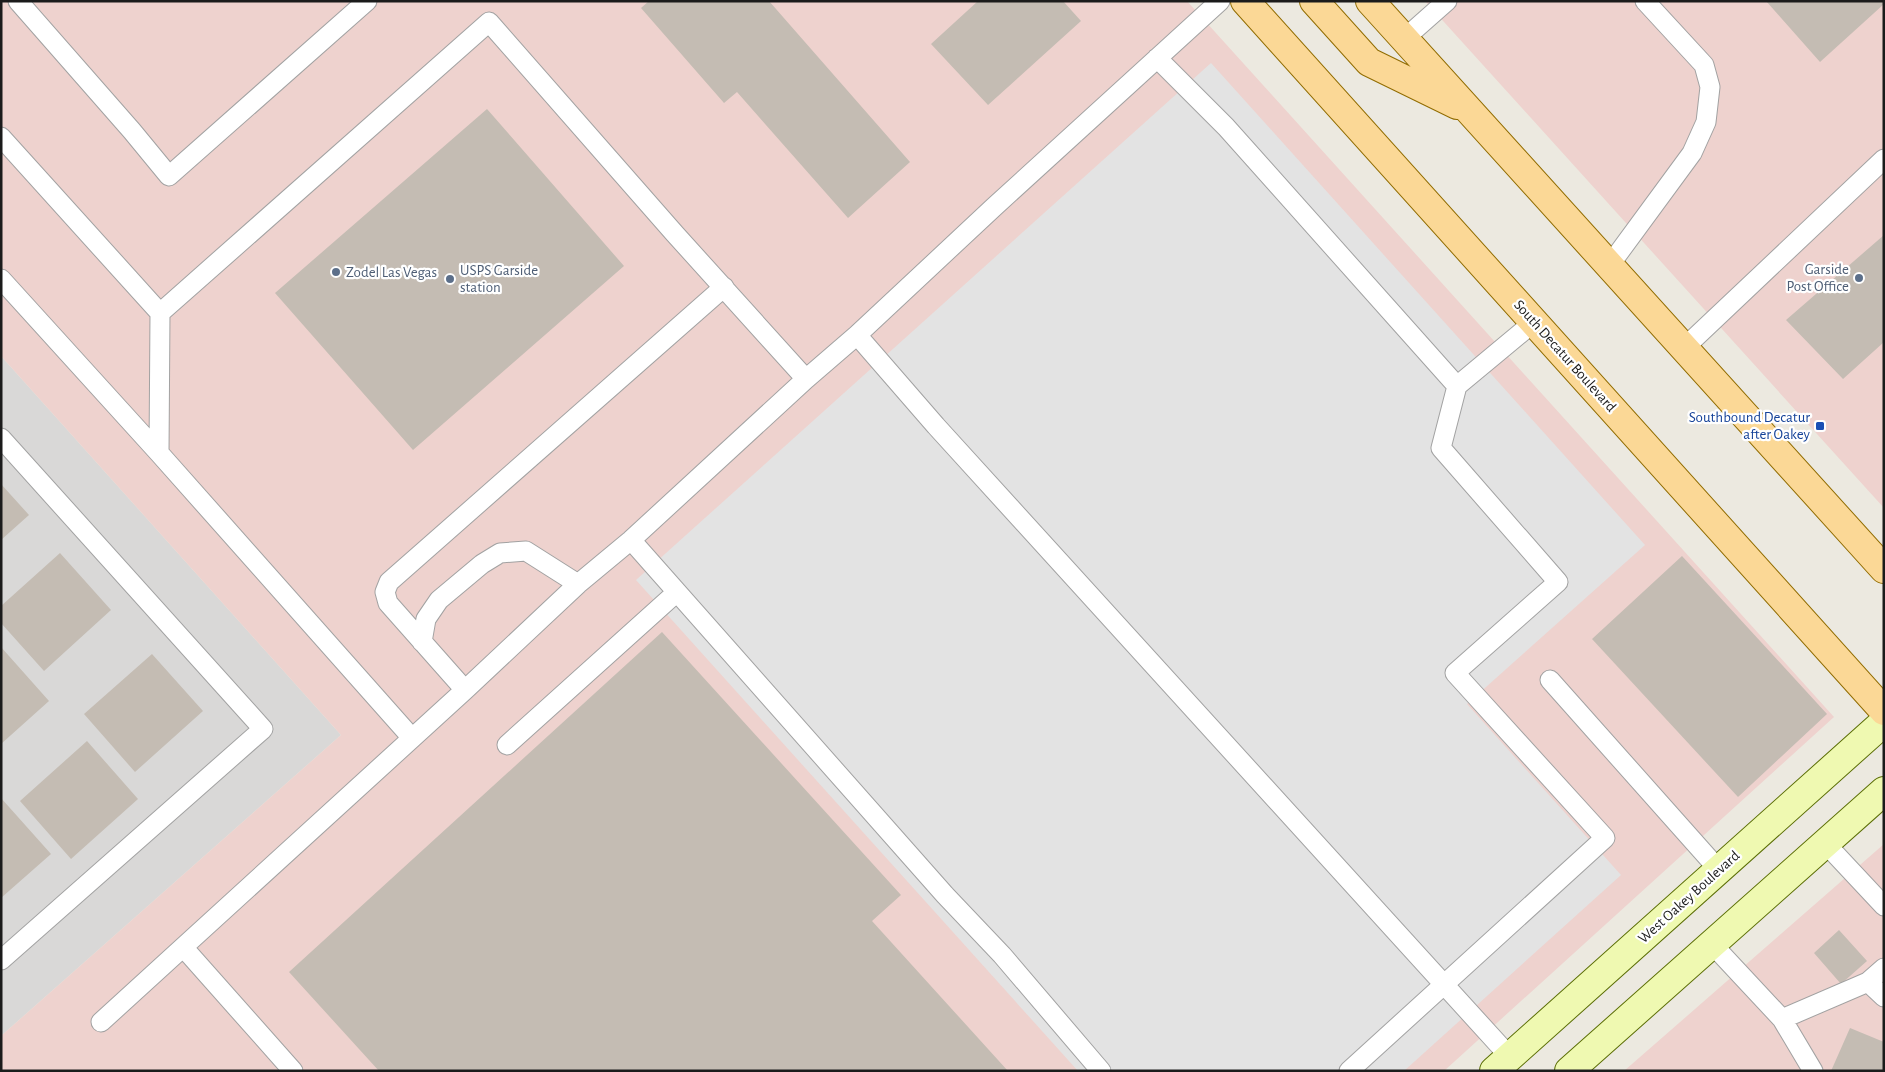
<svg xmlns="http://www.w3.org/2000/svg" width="1885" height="1072" font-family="'Alegreya Sans',sans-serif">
	<rect width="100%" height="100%" fill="#ece9e0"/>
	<path fill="#d9d8d7" d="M 1,356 L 341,735 L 1,1036 Z"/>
	<path fill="#eed2ce" d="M 1,1 L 1187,1 L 1834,717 L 1444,1071 L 1,1071 L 1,1036 L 341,735 L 1,356 Z
		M 1425,1 L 1884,1 L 1884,508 Z
		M 1884,844 L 1884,1071 L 1624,1071 Z"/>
	<path fill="#e3e3e3" d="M 1211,63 L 1645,545 L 1467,704 L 1621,875 L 1404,1071 L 1078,1071 L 636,580 Z"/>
	<path fill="#c4bcb3" d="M 649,1 L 769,1 L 910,162 L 848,218 L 737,92 L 724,103 L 641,8 Z
		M 978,1 L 1063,1 L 1081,21 L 988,105 L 931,44 Z
		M 1766,1 L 1884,1 L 1884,4 L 1820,62 Z
		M 487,109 L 624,266 L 413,450 L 275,293 Z
		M 1884,235 L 1884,342 L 1843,379 L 1786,320 Z
		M 1,484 L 29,515 L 1,540 Z
		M 60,553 L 111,610 L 44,671 L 1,623 L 1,606 Z
		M 1682,556 L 1827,714 L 1738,797 L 1592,639 Z
		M 662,632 L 901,895 L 872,921 L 1008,1071 L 379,1071 L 289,972 Z
		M 1,647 L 49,701 L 1,744 Z
		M 152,654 L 203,711 L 135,772 L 84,714 Z
		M 87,741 L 138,799 L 71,859 L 20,801 Z
		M 1,798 L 51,854 L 1,898 Z
		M 1839,930 L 1867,961 L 1841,984 L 1814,953 Z
		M 1850,1028 L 1884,1042 L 1884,1071 L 1831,1071 Z"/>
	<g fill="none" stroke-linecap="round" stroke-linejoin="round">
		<defs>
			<path id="lane" d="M 18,1 L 132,131 L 169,176 L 367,1
				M 1404,39 L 1447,1
				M 1157,58 L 1226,127 L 1457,386
				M 1,137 L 160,313 L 159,453
				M 1609,266 L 1692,153 L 1706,122 L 1710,87 L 1704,65 L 1645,1
				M 1,279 L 159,453 L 412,738
				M 160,313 L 489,22 L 675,234 L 806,379
				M 857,335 L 936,426 L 1510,1057
				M 1684,348 L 1884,159
				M 1,438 L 263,729 L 1,960
				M 631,540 L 945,895 L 1002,955 L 1101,1071
				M 422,642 L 426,619 L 439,600 L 482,564 L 500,553 L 526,551 L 578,584
				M 1550,680 L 1719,870
				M 465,690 L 388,603 L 385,592 L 389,582 L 724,287
				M 507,745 L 677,592
				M 1825,843 L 1884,906
				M 1712,944 L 1782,1019 L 1813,1071
				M 183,947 L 293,1071
				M 1884,968 L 1868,982 L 1884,997
				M 1782,1019 L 1868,982
				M 101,1022 L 465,690 L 578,584 L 631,540 L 806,379 L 857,335 L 994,207 L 1220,1
				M 1349,1071 L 1605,838 L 1455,673 L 1558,582 L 1441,448 L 1457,386 L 1534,322"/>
			<path id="secondary" d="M 1494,1071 L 1884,722
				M 1569,1071 L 1884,791"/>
			<path id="primary" d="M 1245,1 L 1884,711
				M 1314,1 L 1369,62 L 1457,105
				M 1370,1 L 1884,569"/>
		</defs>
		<use href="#lane" stroke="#a2a2a2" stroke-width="21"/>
		<use href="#secondary" stroke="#5b6e05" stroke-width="30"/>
		<use href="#primary" stroke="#916c00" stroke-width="30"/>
		<use href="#lane" stroke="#fff" stroke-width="19"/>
		<use href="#secondary" stroke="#eff9b1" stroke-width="28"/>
		<use href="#primary" stroke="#fbd896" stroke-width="28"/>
	</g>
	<g fill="#5c6f8a" stroke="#fff" stroke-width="2">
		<circle cx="336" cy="272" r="5"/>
		<circle cx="1859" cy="278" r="5"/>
		<circle cx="450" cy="279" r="5"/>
	</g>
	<rect fill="#1a4fb4" stroke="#fff" stroke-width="2" x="1815" y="421" width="10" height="10" rx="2.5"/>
	<g text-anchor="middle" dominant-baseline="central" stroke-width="4.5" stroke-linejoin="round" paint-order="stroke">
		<g font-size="15" fill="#4e5e75" stroke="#fff" text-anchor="start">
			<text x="1849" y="269" text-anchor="end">Garside<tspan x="1849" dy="17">Post Office</tspan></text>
			<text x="460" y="270">USPS Garside<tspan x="460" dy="17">station</tspan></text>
			<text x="346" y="272">Zodel Las Vegas</text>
		</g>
		<g font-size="15" fill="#1b1b1b" stroke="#fff">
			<text transform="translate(1565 356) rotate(48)">South Decatur Boulevard</text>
			<text transform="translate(1689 897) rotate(-42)">West Oakey Boulevard</text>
		</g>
		<g font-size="15" fill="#164399" stroke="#fff" text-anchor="end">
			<text x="1810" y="417">Southbound Decatur<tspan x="1810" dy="17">after Oakey</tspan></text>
		</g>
	</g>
	<rect width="1885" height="1072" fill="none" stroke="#1b1b1b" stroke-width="5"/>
</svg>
